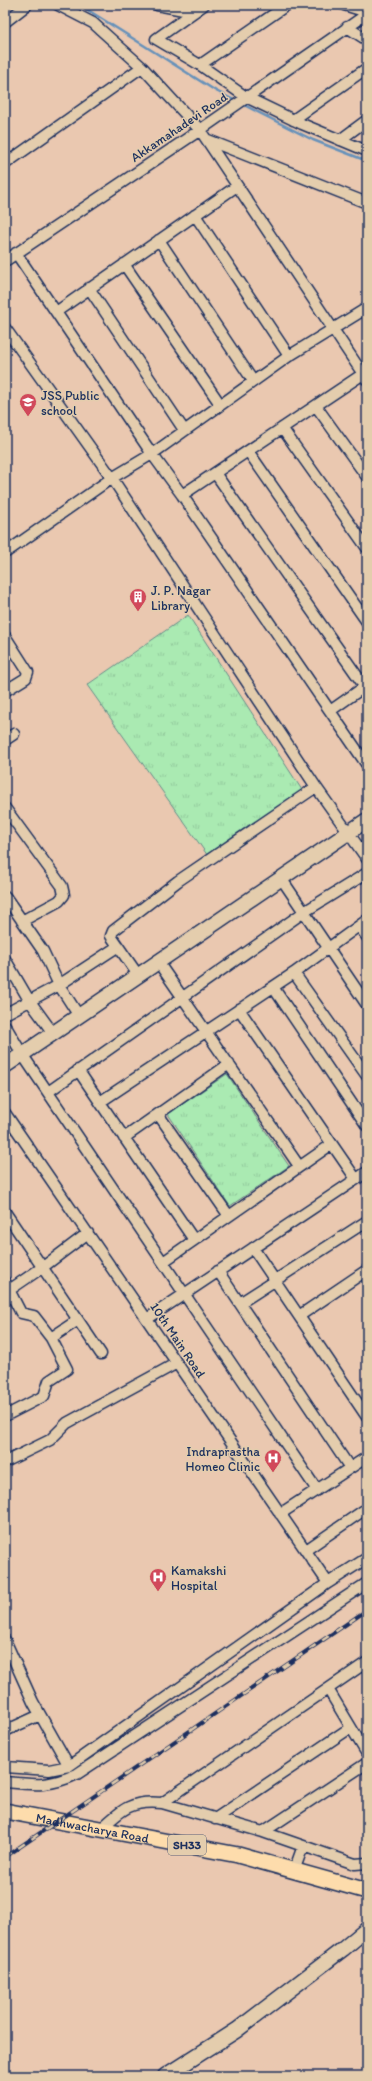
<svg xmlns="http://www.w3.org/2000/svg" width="372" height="2081" font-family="Itim,sans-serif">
	<defs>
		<pattern id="grass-tufts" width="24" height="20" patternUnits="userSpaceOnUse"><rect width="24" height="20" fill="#aaeab2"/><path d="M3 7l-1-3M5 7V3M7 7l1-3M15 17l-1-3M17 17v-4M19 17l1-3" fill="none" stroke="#92c99c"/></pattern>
	</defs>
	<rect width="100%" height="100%" fill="#eac8b0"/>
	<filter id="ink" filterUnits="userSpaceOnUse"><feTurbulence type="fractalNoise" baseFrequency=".025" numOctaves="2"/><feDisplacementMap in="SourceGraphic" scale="8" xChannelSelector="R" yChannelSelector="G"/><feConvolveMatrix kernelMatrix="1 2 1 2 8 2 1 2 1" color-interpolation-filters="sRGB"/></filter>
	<g filter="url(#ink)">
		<path fill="url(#grass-tufts)" stroke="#628c88" d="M 188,615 L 302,790 L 208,856 L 87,685 Z
			M 227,1074 L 289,1166 L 230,1206 L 168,1114 Z"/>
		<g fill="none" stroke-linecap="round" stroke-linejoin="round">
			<path stroke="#6691ba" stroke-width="2.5" d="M 80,5 L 216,91 L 238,102
				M 242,104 L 313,140 L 367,161"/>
			<defs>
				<path id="street" d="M 58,5 L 93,23 L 142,67 L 200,130 L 367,380
					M 157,5 L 194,12
					M 204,5 L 156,39 L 200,65 L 246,97 L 302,124 L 367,151
					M 344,5 L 367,12
					M 5,22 L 27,5
					M 347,27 L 367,40
					M 200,65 L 287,5
					M 293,120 L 367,68
					M 208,140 L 367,203
					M 340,140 L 367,120
					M 5,164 L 142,67
					M 195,215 L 289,356
					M 159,240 L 253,381
					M 16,253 L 152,454 L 182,495 L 367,765
					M 5,261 L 200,130 L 367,14
					M 124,264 L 220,404
					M 89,288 L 184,430
					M 56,312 L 237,186
					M 5,328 L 112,478 L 316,787 L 367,859
					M 316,406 L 367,477
					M 282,428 L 367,548
					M 248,451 L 367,622
					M 215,473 L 365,687
					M 182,495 L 363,374
					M 5,553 L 112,478 L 152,454 L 289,356 L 367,308
					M 5,636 L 28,672 L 26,678 L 5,691
					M 330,711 L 367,685
					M 5,740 L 14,734
					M 5,808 L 62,886 L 64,895 L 59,901 L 22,921
					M 281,878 L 367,1005
					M 5,896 L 43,951 L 59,985 L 79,1016
					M 359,926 L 367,937
					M 5,959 L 29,1000 L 53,1033
					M 158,962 L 299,1166
					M 294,973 L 367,1076
					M 138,975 L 111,936 L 113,931 L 178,881 L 316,787
					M 273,987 L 367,1126
					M 239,1009 L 356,1179
					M 5,1014 L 59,985 L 117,947
					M 5,1025 L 22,1054 L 317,1490
					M 78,1070 L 194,1240
					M 48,1092 L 304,912 L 367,873
					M 100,1102 L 294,973 L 367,920
					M 5,1113 L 328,1583
					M 158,1114 L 229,1216
					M 124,1138 L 229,1064
					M 5,1212 L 101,1354
					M 253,1248 L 367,1417
					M 163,1262 L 332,1144
					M 218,1271 L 350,1468
					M 5,1282 L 21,1313 L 34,1316 L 51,1338 L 67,1369 L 49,1381 L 44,1396 L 5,1416
					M 5,1293 L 43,1267 L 88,1233
					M 240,1303 L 367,1221
					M 299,1316 L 367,1270
					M 147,1319 L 367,1172
					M 51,1338 L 78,1320
					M 5,1462 L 50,1440 L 67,1423 L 177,1363
					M 280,1514 L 367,1457
					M 306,1550 L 367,1508
					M 5,1640 L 33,1702 L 69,1766
					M 328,1689 L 367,1754
					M 5,1731 L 40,1715
					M 5,1767 L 49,1770 L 69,1766 L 328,1583 L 367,1558
					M 5,1782 C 35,1785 49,1787 77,1774 L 367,1583
					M 162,1803 L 367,1662
					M 215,1819 L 350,1728
					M 102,1828 C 122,1809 132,1800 162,1803 L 263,1832 L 355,1864 L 367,1863
					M 263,1832 L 367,1763
					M 294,1871 L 303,1846"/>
				<path id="secondary" d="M 5,1066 L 367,820
					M 165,2076 L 237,2030 L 343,1949 L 367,1929"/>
				<g id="primary">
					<path id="s1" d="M 5,1811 L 238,1855 L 367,1891"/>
				</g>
			</defs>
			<use href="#street" stroke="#1b2f5e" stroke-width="13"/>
			<use href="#secondary" stroke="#1b2f5e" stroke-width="17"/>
			<use href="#primary" stroke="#1b2f5e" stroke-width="18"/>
			<use href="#street" stroke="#e4cdad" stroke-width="10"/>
			<use href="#secondary" stroke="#e4cdad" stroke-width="14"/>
			<use href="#primary" stroke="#fddcac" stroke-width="15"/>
			<defs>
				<path id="rail" d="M 5,1857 L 367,1610"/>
			</defs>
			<use href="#rail" stroke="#1b2f5e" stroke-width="4"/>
			<use href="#rail" stroke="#e4cdad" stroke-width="2.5" stroke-dasharray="8" stroke-linecap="butt"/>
		</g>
	</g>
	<defs>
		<symbol id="school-pin" viewBox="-11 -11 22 30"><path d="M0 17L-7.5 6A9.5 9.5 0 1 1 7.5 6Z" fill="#d1495b" stroke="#e4cdad"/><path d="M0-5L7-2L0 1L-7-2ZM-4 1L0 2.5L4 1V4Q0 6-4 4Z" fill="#fff"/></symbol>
		<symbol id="building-pin" viewBox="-11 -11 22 30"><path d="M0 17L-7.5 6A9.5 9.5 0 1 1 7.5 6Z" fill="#d1495b" stroke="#e4cdad"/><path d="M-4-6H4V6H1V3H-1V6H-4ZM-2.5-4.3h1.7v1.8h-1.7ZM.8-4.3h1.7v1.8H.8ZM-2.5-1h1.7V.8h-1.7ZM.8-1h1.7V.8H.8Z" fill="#fff"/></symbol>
		<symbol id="hospital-pin" viewBox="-11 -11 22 30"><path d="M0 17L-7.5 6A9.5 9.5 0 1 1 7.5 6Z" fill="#d1495b" stroke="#e4cdad"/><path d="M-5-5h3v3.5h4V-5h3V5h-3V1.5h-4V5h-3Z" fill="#fff"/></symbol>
	</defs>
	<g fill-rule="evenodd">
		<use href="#school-pin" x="18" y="392" width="20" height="27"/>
		<use href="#building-pin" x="128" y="587" width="20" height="27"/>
		<use href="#hospital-pin" x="263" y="1448" width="20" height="27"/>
		<use href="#hospital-pin" x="148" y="1567" width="20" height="27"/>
	</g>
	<g text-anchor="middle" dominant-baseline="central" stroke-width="3" stroke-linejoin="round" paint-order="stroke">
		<rect fill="#e4cdad" stroke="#575e76" stroke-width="1" x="168" y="1835" width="38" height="20" rx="3"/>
		<g font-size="12" font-weight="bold" fill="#1b2f5e">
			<text x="187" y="1845">SH33</text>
		</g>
		<g font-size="13" fill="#1b2f5e" stroke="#e4cdad">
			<text transform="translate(179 127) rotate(-34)">Akkamahadevi Road</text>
			<text transform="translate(178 1340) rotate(56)">10th Main Road</text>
			<text stroke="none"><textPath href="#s1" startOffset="89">Madhwacharya Road</textPath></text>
		</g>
		<g font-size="13" fill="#1b2f5e" stroke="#e4cdad" text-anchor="start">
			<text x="41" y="395">JSS Public<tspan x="41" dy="15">school</tspan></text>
			<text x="151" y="590">J. P. Nagar<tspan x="151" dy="15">Library</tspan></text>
			<text x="260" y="1451" text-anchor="end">Indraprastha<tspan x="260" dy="15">Homeo Clinic</tspan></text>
			<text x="171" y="1570">Kamakshi<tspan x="171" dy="15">Hospital</tspan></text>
		</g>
	</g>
	<rect width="372" height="2081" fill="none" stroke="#e4cdad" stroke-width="20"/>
	<rect x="10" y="10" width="352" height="2061" fill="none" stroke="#1b2f5e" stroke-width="1.5" filter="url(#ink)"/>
</svg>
